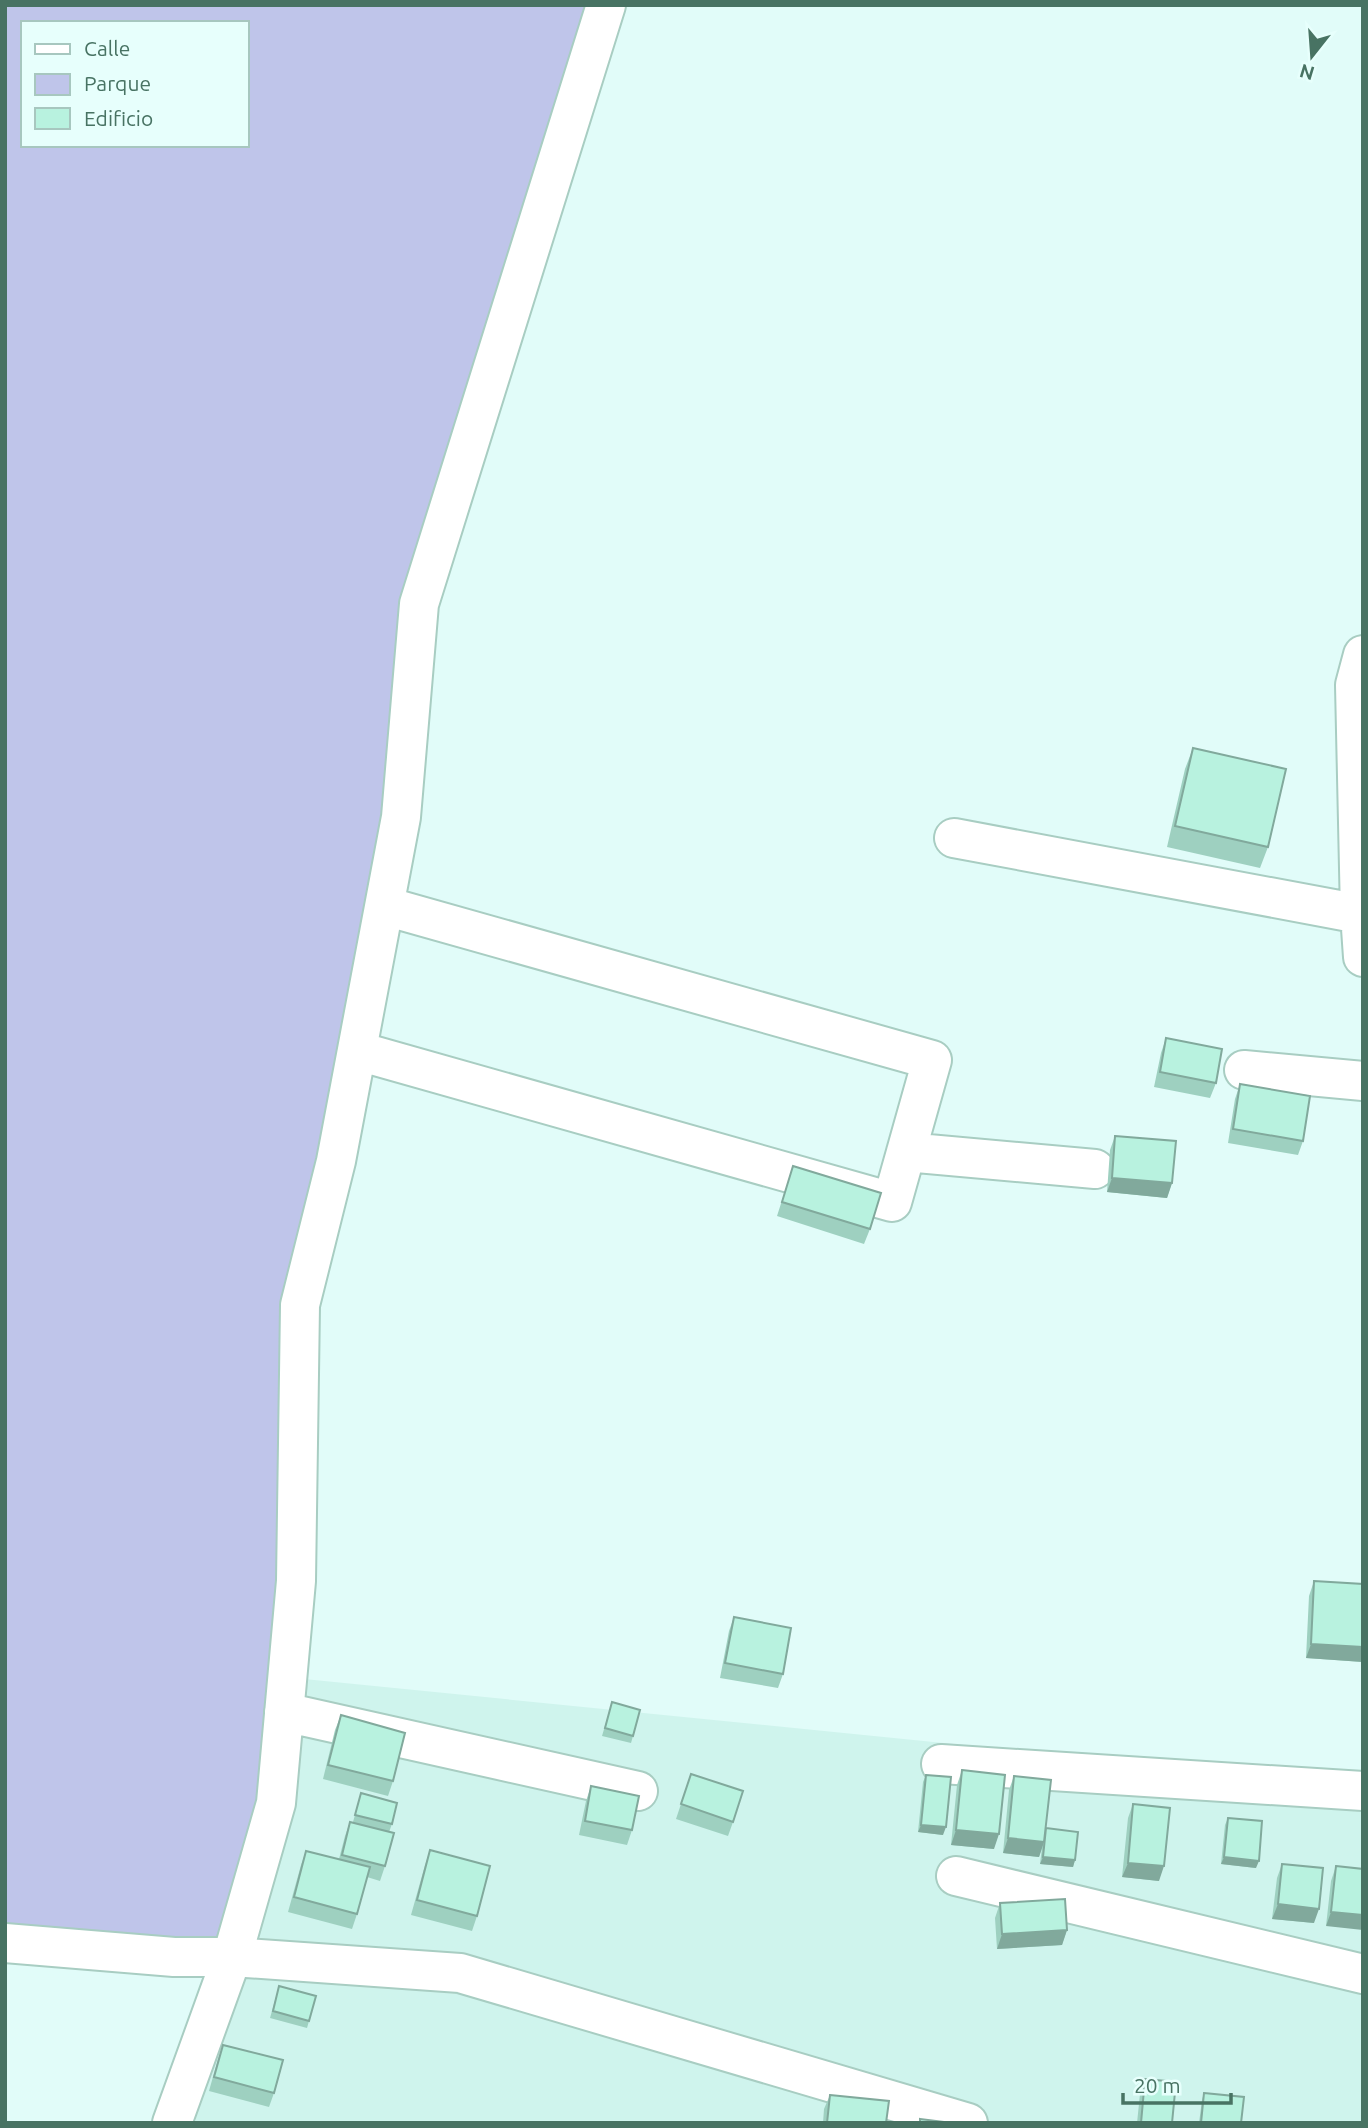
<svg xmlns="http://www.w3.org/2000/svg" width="1368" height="2128" font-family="Ubuntu,sans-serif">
	<rect width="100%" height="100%" fill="#e1fcf9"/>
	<path fill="#cff4ed" d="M 274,1676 L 1363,1785 L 1363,2123 L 195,2123 L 216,1992 Z"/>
	<path fill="#bfc5ea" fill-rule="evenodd" d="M 5,5 L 606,5 L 419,604 L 300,1305 L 296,1581 L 232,1957 L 5,1943 ZM 23,23 L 247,23 L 247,145 L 23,145 Z"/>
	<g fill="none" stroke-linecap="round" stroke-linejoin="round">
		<defs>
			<path id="minor" d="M 1363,655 L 1355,685 L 1360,914 L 1363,957
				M 954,838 L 1360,914
				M 358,1051 L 892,1202 L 932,1060 L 385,906
				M 1244,1070 L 1363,1081
				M 906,1152 L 1095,1169
				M 284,1712 L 638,1791
				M 941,1764 L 1363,1791
				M 956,1876 L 1363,1974
				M 5,1943 L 174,1957 L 232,1957 L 460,1973 L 968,2123
				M 172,2123 L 232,1957 L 276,1803 L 296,1581 L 300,1305 L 336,1161 L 401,817 L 419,604 L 606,5"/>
		</defs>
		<use href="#minor" stroke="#a8cdc2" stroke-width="42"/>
		<use href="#minor" stroke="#fff" stroke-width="38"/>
	</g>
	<path fill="#9ed0c0" d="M 1193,748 L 1268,847 L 1260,868 L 1167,847 L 1185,769 Z
		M 1166,1038 L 1216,1083 L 1210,1098 L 1154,1087 L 1161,1053 Z
		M 1240,1084 L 1303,1141 L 1298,1155 L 1228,1143 L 1235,1099 Z
		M 1115,1136 L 1172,1183 L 1167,1198 L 1107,1192 L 1110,1150 Z
		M 793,1166 L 870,1229 L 864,1244 L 777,1216 Z
		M 1314,1581 L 1363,1584 L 1363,1662 L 1306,1658 L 1309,1596 Z
		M 734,1617 L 783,1674 L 778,1688 L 720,1678 L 729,1631 Z
		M 612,1702 L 633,1736 L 631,1743 L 602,1736 Z
		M 341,1715 L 393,1781 L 388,1796 L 323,1779 L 335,1730 Z
		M 962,1770 L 994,1849 L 951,1845 L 957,1785 Z
		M 691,1774 L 733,1822 L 728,1836 L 676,1819 Z
		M 926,1775 L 943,1835 L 918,1832 L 923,1782 Z
		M 1014,1776 L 1046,1830 L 1075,1860 L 1073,1867 L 1040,1864 L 1042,1848 L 1039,1857 L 1003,1853 L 1009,1790 Z
		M 591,1786 L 632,1830 L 627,1845 L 579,1835 L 586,1801 Z
		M 361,1793 L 392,1824 L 389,1832 L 385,1866 L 380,1881 L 367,1877 L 357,1914 L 352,1929 L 288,1912 L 301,1865 L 306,1851 L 339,1859 L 345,1836 L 350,1822 L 353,1822 Z
		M 1133,1804 L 1159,1881 L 1122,1877 L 1128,1818 Z
		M 1228,1818 L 1256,1868 L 1221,1864 L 1225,1825 Z
		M 430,1850 L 477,1916 L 472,1931 L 411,1915 L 425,1865 Z
		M 1282,1864 L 1314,1923 L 1272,1919 L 1277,1878 Z
		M 1336,1866 L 1363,1869 L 1326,1926 L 1331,1881 Z
		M 1000,1903 L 1067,1930 L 1062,1945 L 997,1949 L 995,1918 Z
		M 279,1986 L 309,2021 L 307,2028 L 270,2018 Z
		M 223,2045 L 274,2093 L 269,2107 L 209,2091 L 218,2059 Z
		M 1145,2079 L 1172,2123 L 1137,2123 L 1140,2094 Z
		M 1204,2093 L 1241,2123 L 1199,2123 L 1202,2100 Z
		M 830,2095 L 886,2123 L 823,2123 L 824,2109 Z"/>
	<path fill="#81a99c" d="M 1112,1178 L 1172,1183 L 1167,1198 L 1107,1192 Z
		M 1311,1644 L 1363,1647 L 1363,1662 L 1306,1658 Z
		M 921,1825 L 946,1827 L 943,1835 L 918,1832 Z
		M 956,1830 L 999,1834 L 994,1849 L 951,1845 Z
		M 1008,1838 L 1044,1842 L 1039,1857 L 1003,1853 Z
		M 1043,1857 L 1075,1860 L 1073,1867 L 1040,1864 Z
		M 1224,1857 L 1259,1861 L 1256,1868 L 1221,1864 Z
		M 1128,1863 L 1164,1866 L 1159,1881 L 1122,1877 Z
		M 1278,1904 L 1319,1909 L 1314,1923 L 1272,1919 Z
		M 1331,1912 L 1363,1915 L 1363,1930 L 1326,1926 Z
		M 1067,1930 L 1062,1945 L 997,1949 L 1002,1934 Z"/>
	<path fill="#b8f2df" stroke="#81a99c" stroke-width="2" d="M 1193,748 L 1286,769 L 1268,847 L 1175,826 Z
		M 1166,1038 L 1222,1049 L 1216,1083 L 1160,1072 Z
		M 1240,1084 L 1310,1096 L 1303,1141 L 1233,1129 Z
		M 1115,1136 L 1176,1141 L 1172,1183 L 1112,1178 Z
		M 793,1166 L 881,1193 L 870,1229 L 782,1202 Z
		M 1314,1581 L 1363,1584 L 1363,1647 L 1311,1644 Z
		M 734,1617 L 791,1628 L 783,1674 L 725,1663 Z
		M 612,1702 L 640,1710 L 633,1736 L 605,1728 Z
		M 341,1715 L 405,1733 L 393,1781 L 328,1765 Z
		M 962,1770 L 1005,1775 L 999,1834 L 956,1830 Z
		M 691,1774 L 743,1791 L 733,1822 L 681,1804 Z
		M 926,1775 L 951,1777 L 946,1827 L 921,1825 Z
		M 1014,1776 L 1051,1780 L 1044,1842 L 1008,1838 Z
		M 591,1786 L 639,1796 L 632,1830 L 585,1821 Z
		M 361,1793 L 397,1803 L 392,1824 L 355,1815 Z
		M 1133,1804 L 1170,1808 L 1164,1866 L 1128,1863 Z
		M 1228,1818 L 1262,1821 L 1259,1861 L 1224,1857 Z
		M 350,1822 L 394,1833 L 385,1866 L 342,1855 Z
		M 1046,1828 L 1078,1832 L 1075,1860 L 1043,1857 Z
		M 430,1850 L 490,1866 L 477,1916 L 417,1900 Z
		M 306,1851 L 370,1867 L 357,1914 L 294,1897 Z
		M 1282,1864 L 1323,1868 L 1319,1909 L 1278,1904 Z
		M 1336,1866 L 1363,1869 L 1363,1915 L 1331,1912 Z
		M 1065,1899 L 1067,1930 L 1002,1934 L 1000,1903 Z
		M 279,1986 L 316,1996 L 309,2021 L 273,2011 Z
		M 223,2045 L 283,2060 L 274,2093 L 214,2077 Z
		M 1145,2079 L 1176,2082 L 1172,2123 L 1141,2123 Z
		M 1204,2093 L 1244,2097 L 1241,2123 L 1201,2123 Z
		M 830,2095 L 889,2101 L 886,2123 L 827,2123 Z
		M 920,2119 L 952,2123 L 920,2123 Z"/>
	<rect width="1368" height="2128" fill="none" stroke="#487363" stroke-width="14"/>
	<rect x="21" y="21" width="228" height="126" fill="#e7fffc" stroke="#a7c7bf" stroke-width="2"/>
	<rect x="35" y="44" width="35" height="10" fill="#ffffff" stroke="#a7c7bf" stroke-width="2"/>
	<text x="84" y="56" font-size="21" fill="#487363">Calle</text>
	<rect x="35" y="74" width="35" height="21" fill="#bfc5ea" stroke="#a7c7bf" stroke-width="2"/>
	<text x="84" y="91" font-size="21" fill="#487363">Parque</text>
	<rect x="35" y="108" width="35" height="21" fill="#b8f2df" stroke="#a7c7bf" stroke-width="2"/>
	<text x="84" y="126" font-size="21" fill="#487363">Edificio</text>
	<g transform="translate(1312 56) rotate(197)" stroke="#e7fffc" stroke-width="5" paint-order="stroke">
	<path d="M0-5L12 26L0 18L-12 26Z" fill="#487363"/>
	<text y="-10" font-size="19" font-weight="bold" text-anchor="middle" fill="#487363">N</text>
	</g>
	<path d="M1123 2093v10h108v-10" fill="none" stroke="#487363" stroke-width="3.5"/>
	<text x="1134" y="2093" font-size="21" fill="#487363" stroke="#e7fffc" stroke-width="5" paint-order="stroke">20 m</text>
</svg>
